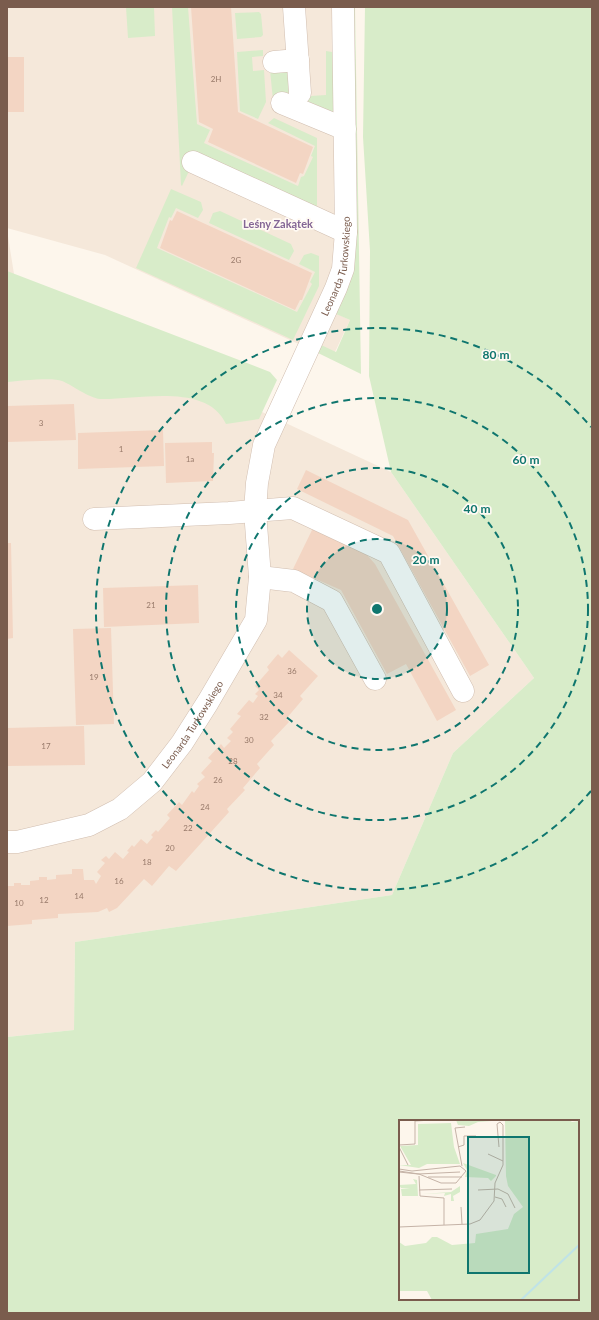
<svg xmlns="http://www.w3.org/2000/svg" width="599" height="1320" font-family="Lato,sans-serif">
	<rect width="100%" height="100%" fill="#fdf6ec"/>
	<path fill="#f5e8da" d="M 7,7 L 352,7 L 354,264 L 334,312 L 350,320 L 335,352 L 316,352 L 105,255 L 7,228 Z
		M 7,230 L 21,318 L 69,322 L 391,472 L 534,678 L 453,753 L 392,895 L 75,942 L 74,1030 L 7,1037 Z"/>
	<path fill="#d8ecc9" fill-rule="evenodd" d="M 126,7 L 154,7 L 155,36 L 128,38 Z
		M 172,7 L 188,7 L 197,124 L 210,130 L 204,143 L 298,186 L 301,177 L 304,176 L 313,157 L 311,156 L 315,146 L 268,123 L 274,118 L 317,138 L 317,212 L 197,154 L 182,186 L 181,185 Z
		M 352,7 L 355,7 L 361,374 L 316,352 L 319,344 L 336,352 L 350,320 L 334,313 L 354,264 Z
		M 365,7 L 592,7 L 592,1313 L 7,1313 L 7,1037 L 74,1030 L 75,942 L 392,895 L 453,753 L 534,678 L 391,472 L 369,376 L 370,251 L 363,137 ZM 400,1121 L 578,1121 L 578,1299 L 400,1299 Z
		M 259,12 L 261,14 L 263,35 L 261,37 L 237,39 L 235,13 Z
		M 263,50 L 263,56 L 252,57 L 253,71 L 264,70 L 266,102 L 258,119 L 240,111 L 237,52 Z
		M 326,51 L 332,52 L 335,56 L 335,108 L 333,112 L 285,92 L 276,110 L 274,110 L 270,70 L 286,70 L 293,77 L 295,97 L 326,95 Z
		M 171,189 L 201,202 L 203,210 L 198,218 L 176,208 L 171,218 L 169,217 L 157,248 L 297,312 L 312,284 L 310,282 L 315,272 L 299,264 L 304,255 L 311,253 L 319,256 L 319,286 L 293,340 L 136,268 Z
		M 220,211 L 291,244 L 294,251 L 289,260 L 209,223 L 213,213 Z
		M 7,271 L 270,372 L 277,380 L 259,419 L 226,424 C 207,382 137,400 100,399 C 89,398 72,385 62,381 C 53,377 19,381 7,382 Z"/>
	<path fill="#f3d5c3" d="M 191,7 L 231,7 L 238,112 L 313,147 L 303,174 L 300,173 L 296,183 L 208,142 L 213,129 L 199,122 Z
		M 7,57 L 24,57 L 24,112 L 7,112 Z
		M 177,211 L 312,273 L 302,300 L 300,300 L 295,310 L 160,248 L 170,220 L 172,221 Z
		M 74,404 L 76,440 L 7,442 L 7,406 Z
		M 163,430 L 164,466 L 78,469 L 78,433 Z
		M 212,442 L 212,453 L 214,453 L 213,481 L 166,483 L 165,443 Z
		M 306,470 L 408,520 L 489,665 L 470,676 L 393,536 L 297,489 Z
		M 313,528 L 367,555 L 375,564 L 456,710 L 437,721 L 406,664 L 387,674 L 341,590 L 293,569 Z
		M 7,543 L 11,543 L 13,638 L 7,639 Z
		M 198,585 L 199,623 L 104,627 L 103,588 Z
		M 111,628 L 114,724 L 76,725 L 73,629 Z
		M 289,650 L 318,676 L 300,696 L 303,699 L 286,719 L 289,722 L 271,741 L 274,745 L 257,764 L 260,768 L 243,788 L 245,790 L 227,809 L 229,812 L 176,871 L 169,866 L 152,886 L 144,879 L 117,908 L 109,912 L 107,908 L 98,912 L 58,914 L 58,918 L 32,920 L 32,924 L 7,926 L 7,886 L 14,886 L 14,883 L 21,883 L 21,885 L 30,885 L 30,881 L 39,880 L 39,877 L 47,877 L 47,880 L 56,879 L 56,875 L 72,874 L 72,869 L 83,869 L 84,880 L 94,880 L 96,884 L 101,876 L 97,872 L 105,863 L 101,860 L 106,856 L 109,859 L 115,852 L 123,859 L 129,852 L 127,851 L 132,845 L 134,847 L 141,839 L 147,844 L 153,837 L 151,835 L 156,830 L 158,832 L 170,818 L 167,815 L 179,802 L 182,805 L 192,791 L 194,793 L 199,786 L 197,784 L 205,777 L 201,773 L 212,761 L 208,758 L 221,744 L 224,748 L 231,741 L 227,738 L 233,732 L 230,729 L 241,716 L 237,714 L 249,700 L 253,703 L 258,696 L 255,694 L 259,690 L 255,686 L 269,670 L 267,667 L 278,654 L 282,658 Z
		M 84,726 L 85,765 L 7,766 L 7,728 Z"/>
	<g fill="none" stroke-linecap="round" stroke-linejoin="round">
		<defs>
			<g id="minor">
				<path d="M 294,7 L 300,93"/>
				<path d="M 274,62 L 298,60"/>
				<path d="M 282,103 L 345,129"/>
				<path d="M 193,162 L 346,232"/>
				<path d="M 94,519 L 229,513 L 293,508 L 389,553 L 463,691"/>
				<path d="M 260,577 L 294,581 L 332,601 L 375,679"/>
				<path id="s1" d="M 7,842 L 17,842 L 89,825 L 120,809 L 152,782 L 182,743 L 208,702 L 256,620 L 260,577 L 255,511 L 257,483 L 264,445 L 336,288 L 343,269 L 346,232 L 343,7"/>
			</g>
		</defs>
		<use href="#minor" stroke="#d1beb0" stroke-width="23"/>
		<use href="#minor" stroke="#fff" stroke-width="22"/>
	</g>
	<circle cx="377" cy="609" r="70" fill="#0f766e" fill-opacity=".12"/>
	<g fill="none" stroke="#0f766e" stroke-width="2" stroke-dasharray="7 5">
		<circle cx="377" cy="609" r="70"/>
		<circle cx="377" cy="609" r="141"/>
		<circle cx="377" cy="609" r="211"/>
		<path d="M591 791A281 281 0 1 1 591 427"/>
	</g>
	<g text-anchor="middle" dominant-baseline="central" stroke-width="3.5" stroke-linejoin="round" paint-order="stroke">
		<g font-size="8" fill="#987a6a">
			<text x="216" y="79">2H</text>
			<text x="236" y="260">2G</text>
			<text x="41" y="423">3</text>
			<text x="121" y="449">1</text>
			<text x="190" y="459">1a</text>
			<text x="151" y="605">21</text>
			<text x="292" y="671">36</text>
			<text x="94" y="677">19</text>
			<text x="278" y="695">34</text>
			<text x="264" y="717">32</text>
			<text x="249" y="740">30</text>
			<text x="46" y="746">17</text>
			<text x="233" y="761">28</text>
			<text x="218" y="780">26</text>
			<text x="205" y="807">24</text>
			<text x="188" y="828">22</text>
			<text x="170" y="848">20</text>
			<text x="147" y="862">18</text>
			<text x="119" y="881">16</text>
			<text x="79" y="896">14</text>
			<text x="44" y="900">12</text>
			<text x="19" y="903">10</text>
		</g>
		<g font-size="10" fill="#7a5c4d" stroke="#fffaf3">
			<text stroke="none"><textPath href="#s1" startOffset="724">Leonarda Turkowskiego</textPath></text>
			<text stroke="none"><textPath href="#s1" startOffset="231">Leonarda Turkowskiego</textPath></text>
		</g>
		<g font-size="11" font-weight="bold" fill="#846695" stroke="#fffaf3">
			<text x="278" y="223">Leśny Zakątek</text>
		</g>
	</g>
	<g transform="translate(399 1120)">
		<rect width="180" height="180" fill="#fdf6ec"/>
		<path d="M 57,0 L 170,0 L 173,2 L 180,1 L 180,180 L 33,180 L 28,171 L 0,171 L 0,122 L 6,126 L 27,123 L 33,117 L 38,117 L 53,125 L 76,123 L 77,114 L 109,109 L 115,94 L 124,87 L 109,66 L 107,56 L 106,0 L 79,2 L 70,6 L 59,5 ZM 52,3 L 55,27 L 61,44 L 28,44 L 20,48 L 0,45 L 12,45 L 1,26 L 19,25 L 19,4 ZM 64,43 L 97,55 L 97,56 L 92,61 L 89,58 L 66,57 L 68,50 ZM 14,59 L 18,60 L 19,76 L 3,76 L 2,69 L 11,68 L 2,68 L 0,65 L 17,64 ZM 61,66 L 61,72 L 54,76 L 55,81 L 52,81 L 52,74 L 45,76 L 46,73 L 23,74 L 52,72 Z" fill="#d8ecc9"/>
		<path fill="none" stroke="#bfe3e8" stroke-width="2" d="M 122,180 L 180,125"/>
		<path fill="none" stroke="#c5b3a7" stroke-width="1" d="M 0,25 L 16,24 L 16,1 L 33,0M 0,27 L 9,45M 59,27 L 65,25 L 65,16 L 77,16M 89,34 L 104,41M 63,46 L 56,8 L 66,7M 0,49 L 13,51 L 61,46 L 67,51 L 57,63 L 42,63 L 20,54 L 0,51M 0,52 L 19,54 L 61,52M 20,56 L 21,76 L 45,78 L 45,105M 29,57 L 63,57M 20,70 L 53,69M 79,70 L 99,69 L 109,74 L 116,88M 96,77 L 103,79 L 107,87M 62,87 L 63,104M 0,107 L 71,104 L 81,100 L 95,81 L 96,63 L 104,45 L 104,5 L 101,2 L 98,4 L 100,27"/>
		<path fill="#0f766e" fill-opacity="0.15" stroke="#0f766e" stroke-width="2" d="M 69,17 L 130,17 L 130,153 L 69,153 Z"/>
		<rect width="180" height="180" fill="none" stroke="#7a5c4d" stroke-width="2"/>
	</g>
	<circle cx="377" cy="609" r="6" fill="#0f766e" stroke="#fffaf3" stroke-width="2"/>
	<g font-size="12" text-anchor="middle" font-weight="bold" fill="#0f766e" stroke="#fffaf3" stroke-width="3.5" stroke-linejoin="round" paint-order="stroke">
		<text x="496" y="359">80 m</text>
		<text x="526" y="464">60 m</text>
		<text x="477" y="513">40 m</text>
		<text x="426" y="564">20 m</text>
	</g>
	<rect width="599" height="1320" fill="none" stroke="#7a5c4d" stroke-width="16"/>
</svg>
